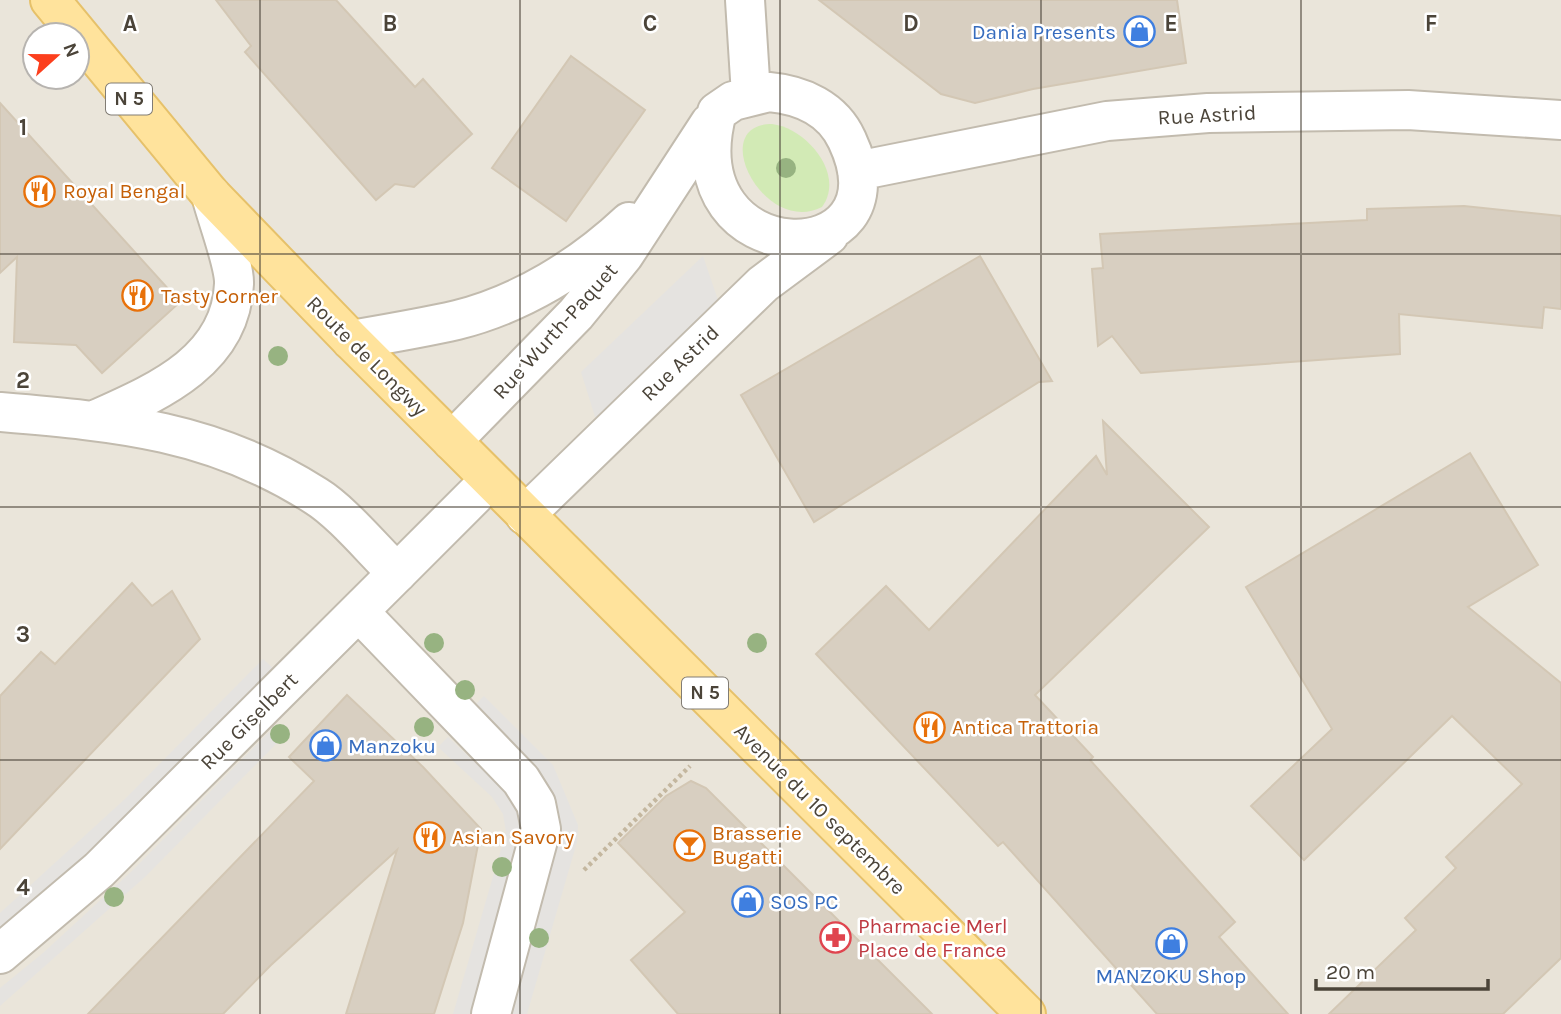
<svg xmlns="http://www.w3.org/2000/svg" width="1561" height="1014" font-family="Karla,sans-serif">
	<rect width="100%" height="100%" fill="#f6f3ec"/>
	<path fill="#eae5da" fill-rule="evenodd" d="M 0,0 L 1561,0 L 1561,1014 L 0,1014 ZM 35,35 L 77,35 L 77,77 L 35,77 Z"/>
	<path fill="#d2eab5" d="M 772,124 C 806,128 846,174 822,207 C 764,237 706,124 772,124 Z"/>
	<path fill="#e5e3e0" d="M 703,256 L 719,303 L 596,420 L 581,372 Z
		M 263,659 L 273,668 L 136,806 L 49,889 L 0,930 L 0,913 L 126,798 Z
		M 484,696 L 553,765 L 578,825 L 577,842 L 527,1014 L 509,1014 L 556,853 L 556,815 L 472,708 Z
		M 269,732 L 279,741 L 146,876 L 0,1006 L 0,988 L 43,953 L 133,870 Z
		M 448,737 L 505,791 L 517,808 L 521,828 L 470,1014 L 453,1014 L 506,832 L 503,814 L 492,797 L 438,747 Z"/>
	<path fill="#d8cfc1" stroke="#d3c7b4" stroke-width="2" d="M 216,0 L 336,0 L 415,87 L 423,79 L 472,134 L 414,187 L 395,184 L 376,200 L 245,52 L 251,46 Z
		M 819,0 L 1177,0 L 1186,63 L 1033,89 L 975,103 L 941,94 Z
		M 571,56 L 645,110 L 566,221 L 492,168 Z
		M 0,103 L 180,302 L 102,373 L 76,345 L 14,342 L 17,257 L 0,273 Z
		M 1464,206 L 1561,216 L 1561,309 L 1544,307 L 1542,328 L 1399,314 L 1400,354 L 1141,373 L 1112,336 L 1098,346 L 1092,269 L 1103,268 L 1100,234 L 1367,220 L 1367,209 Z
		M 980,256 L 1052,381 L 1039,382 L 814,522 L 741,395 Z
		M 1103,421 L 1209,527 L 1035,695 L 1093,757 L 1090,760 L 1235,922 L 1219,937 L 1288,1014 L 1157,1014 L 1003,842 L 998,846 L 816,654 L 886,586 L 929,630 L 1096,456 L 1107,475 Z
		M 1470,453 L 1538,565 L 1468,607 L 1561,683 L 1561,958 L 1503,1014 L 1329,1014 L 1416,930 L 1405,918 L 1456,868 L 1446,857 L 1522,784 L 1452,716 L 1304,860 L 1251,806 L 1332,729 L 1246,587 Z
		M 132,583 L 152,606 L 172,591 L 200,639 L 0,849 L 0,696 L 41,652 L 55,664 Z
		M 347,695 L 423,767 L 481,829 L 463,923 L 434,1014 L 346,1014 L 397,850 L 271,965 L 223,1014 L 88,1014 L 314,781 L 289,757 Z
		M 691,781 L 706,788 L 932,1014 L 678,1014 L 631,960 L 685,912 L 618,843 L 666,796 Z"/>
	<g fill="none" stroke-linecap="round" stroke-linejoin="round">
		<defs>
			<path id="minor" d="M 745,0 L 751,95
				M 769,92 C 802,95 833,109 847,140 C 911,276 673,276 717,112 L 733,101 Z
				M 857,171 L 1107,121 L 1208,113 L 1408,110 L 1561,120
				M 351,340 C 386,334 422,328 457,320 C 521,304 581,267 629,222
				M 452,441 L 576,314 L 624,255 L 710,123
				M 525,515 L 763,284 L 829,235
				M 359,612 L 521,780 L 536,804 L 541,829 L 491,1014
				M 0,954 L 99,870 L 397,573"/>
			<path id="tertiary" d="M 0,412 C 118,422 213,430 316,496 C 342,512 374,551 397,573 L 490,480
				M 95,420 C 155,393 231,362 234,284 C 235,265 216,216 211,195"/>
			<path id="primary" d="M 50,0 L 211,195 L 351,340 L 1026,1014"/>
		</defs>
		<use href="#minor" stroke="#c2bbae" stroke-width="42"/>
		<use href="#tertiary" stroke="#c2bbae" stroke-width="42"/>
		<use href="#primary" stroke="#e6c16a" stroke-width="42"/>
		<path stroke="#c4b79f" stroke-width="4.5" stroke-dasharray="3.5 3.5" stroke-linecap="butt" d="M 584,870 L 690,766"/>
		<use href="#minor" stroke="#fff" stroke-width="38"/>
		<use href="#tertiary" stroke="#fff" stroke-width="38"/>
		<use href="#primary" stroke="#ffe39c" stroke-width="38"/>
	</g>
	<g fill="#97b381">
		<circle cx="786" cy="168" r="10"/>
		<circle cx="278" cy="356" r="10"/>
		<circle cx="434" cy="643" r="10"/>
		<circle cx="757" cy="643" r="10"/>
		<circle cx="465" cy="690" r="10"/>
		<circle cx="424" cy="727" r="10"/>
		<circle cx="280" cy="734" r="10"/>
		<circle cx="502" cy="867" r="10"/>
		<circle cx="114" cy="897" r="10"/>
		<circle cx="539" cy="938" r="10"/>
	</g>
	<path fill="none" stroke="#4b4439" stroke-width="2" stroke-opacity="0.55" d="M 260,0 L 260,1014M 520,0 L 520,1014M 780,0 L 780,1014M 1041,0 L 1041,1014M 1301,0 L 1301,1014M 0,254 L 1561,254M 0,507 L 1561,507M 0,760 L 1561,760"/>
	<defs>
		<symbol id="shop-ring" viewBox="-11 -11 22 22"><circle r="9.5" fill="#fff" stroke="#3f7fe0" stroke-width="1.5"/><path d="M-5-2.5h2.3a2.7 3.5 0 0 1 5.4 0H5L5.5 6h-11ZM-1.5-2.5h3a1.5 2.3 0 0 0-3 0Z" fill="#3f7fe0"/></symbol>
		<symbol id="restaurant-ring" viewBox="-11 -11 22 22"><circle r="9.5" fill="#fff" stroke="#e8710a" stroke-width="1.5"/><path d="M-5-6h1v4h1v-4h1v4h1v-4h1v5L-1.5 .5V6h-2V.5L-5-1ZM5-6V6H3V1.5H1.5Q1.5-4 5-6Z" fill="#e8710a"/></symbol>
		<symbol id="bar-ring" viewBox="-11 -11 22 22"><circle r="9.5" fill="#fff" stroke="#e8710a" stroke-width="1.5"/><path d="M-6-5H6L.8 .8V4.5H3.5V6h-7V4.5H-.8V.8Z" fill="#e8710a"/></symbol>
		<symbol id="pharmacy-ring" viewBox="-11 -11 22 22"><circle r="9.5" fill="#fff" stroke="#e0444e" stroke-width="1.5"/><path d="M-2-6h4v4h4v4h-4v4h-4v-4h-4v-4h4Z" fill="#e0444e"/></symbol>
	</defs>
	<g fill-rule="evenodd">
		<use href="#shop-ring" x="1122" y="14" width="35" height="35"/>
		<use href="#restaurant-ring" x="22" y="174" width="35" height="35"/>
		<use href="#restaurant-ring" x="120" y="278" width="35" height="35"/>
		<use href="#restaurant-ring" x="912" y="710" width="35" height="35"/>
		<use href="#shop-ring" x="308" y="728" width="35" height="35"/>
		<use href="#restaurant-ring" x="412" y="820" width="35" height="35"/>
		<use href="#bar-ring" x="672" y="828" width="35" height="35"/>
		<use href="#shop-ring" x="730" y="884" width="35" height="35"/>
		<use href="#pharmacy-ring" x="818" y="920" width="35" height="35"/>
		<use href="#shop-ring" x="1154" y="926" width="35" height="35"/>
	</g>
	<g text-anchor="middle" dominant-baseline="central" stroke-width="5" stroke-linejoin="round" paint-order="stroke">
		<g fill="#fff" stroke="#817c74" stroke-width="2">
			<rect x="106" y="83.5" width="46" height="31" rx="5"/>
			<rect x="682" y="677.5" width="46" height="31" rx="5"/>
		</g>
		<g font-size="19" font-weight="bold" fill="#4b4439">
			<text x="129" y="99">N 5</text>
			<text x="705" y="693">N 5</text>
		</g>
		<g font-size="21" fill="#366cbe" stroke="#fff" text-anchor="start">
			<text x="1116" y="32" text-anchor="end">Dania Presents</text>
			<text x="348" y="746">Manzoku</text>
			<text x="770" y="902">SOS PC</text>
			<text x="1171" y="976" text-anchor="middle">MANZOKU Shop</text>
		</g>
		<g font-size="21" fill="#4b4439" stroke="#fff">
			<text transform="translate(1207 115) rotate(-3)">Rue Astrid</text>
			<text transform="translate(555 331) rotate(-48)">Rue Wurth-Paquet</text>
			<text transform="translate(367 356) rotate(45)">Route de Longwy</text>
			<text transform="translate(680 363) rotate(-44)">Rue Astrid</text>
			<text transform="translate(249 721) rotate(-45)">Rue Giselbert</text>
			<text transform="translate(820 809) rotate(45)">Avenue du 10 septembre</text>
		</g>
		<g font-size="21" fill="#c56008" stroke="#fff" text-anchor="start">
			<text x="63" y="191">Royal Bengal</text>
			<text x="161" y="296">Tasty Corner</text>
			<text x="952" y="727">Antica Trattoria</text>
			<text x="712" y="833">Brasserie<tspan x="712" dy="24">Bugatti</tspan></text>
			<text x="452" y="837">Asian Savory</text>
		</g>
		<g font-size="21" fill="#be3a42" stroke="#fff" text-anchor="start">
			<text x="858" y="926">Pharmacie Merl<tspan x="858" dy="24">Place de France</tspan></text>
		</g>
	</g>
	<g font-size="23" text-anchor="middle" font-weight="bold" fill="#4b4439" stroke="#fff" stroke-width="5" stroke-linejoin="round" paint-order="stroke">
		<text x="130" y="31">A</text>
		<text x="390" y="31">B</text>
		<text x="650" y="31">C</text>
		<text x="911" y="31">D</text>
		<text x="1171" y="31">E</text>
		<text x="1431" y="31">F</text>
		<text x="23" y="135">1</text>
		<text x="23" y="388">2</text>
		<text x="23" y="642">3</text>
		<text x="23" y="895">4</text>
	</g>
	<g transform="translate(56 56) rotate(69)"><circle r="33" fill="#ffffff" stroke="#b7b4b0" stroke-width="2"/>
	<path d="M0-5L12 26L0 18L-12 26Z" fill="#fc3f1d"/>
	<text y="-10" font-size="19" font-weight="bold" text-anchor="middle" fill="#4b4439">N</text>
	</g>
	<path d="M1316 979v10h172v-10" fill="none" stroke="#4b4439" stroke-width="3.5"/>
	<text x="1326" y="979" font-size="21" fill="#4b4439" stroke="#ffffff" stroke-width="5" paint-order="stroke">20 m</text>
</svg>
